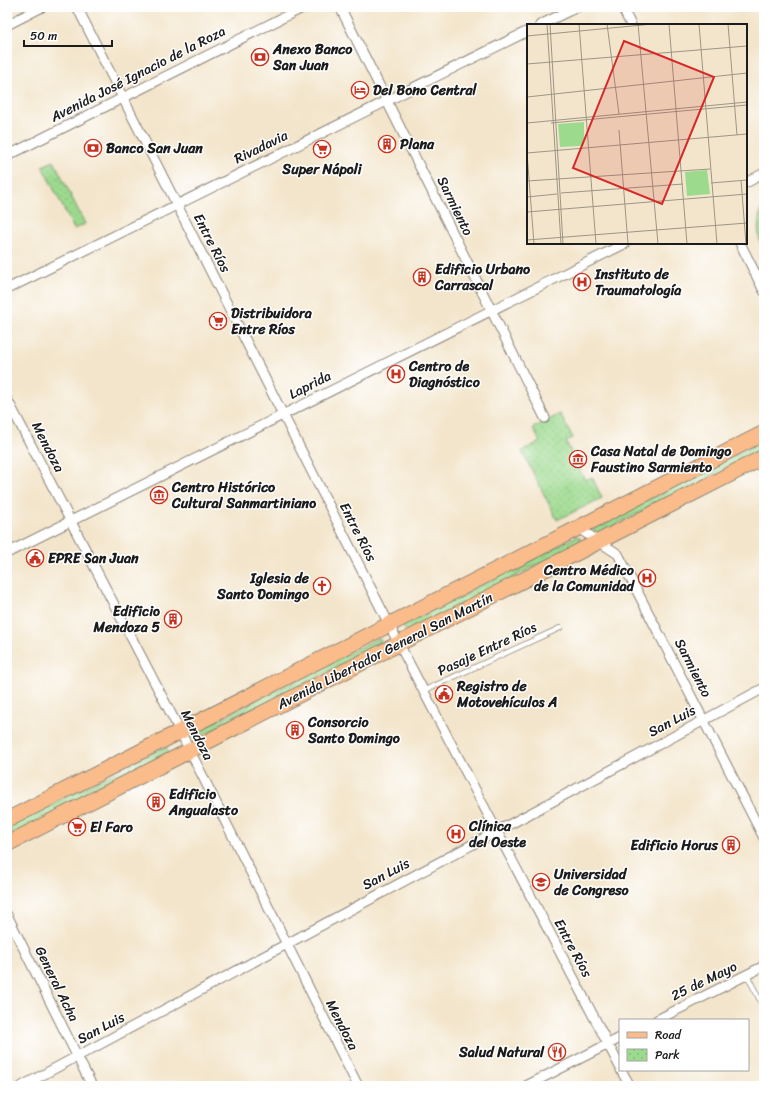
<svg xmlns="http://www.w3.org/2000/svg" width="771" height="1093" font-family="Sriracha,sans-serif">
	<defs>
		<pattern id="grass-tufts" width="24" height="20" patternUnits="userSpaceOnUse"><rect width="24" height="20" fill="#9cda8e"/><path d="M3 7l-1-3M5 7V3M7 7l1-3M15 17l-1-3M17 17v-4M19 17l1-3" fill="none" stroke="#86ba7a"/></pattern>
		<pattern id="park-dots" width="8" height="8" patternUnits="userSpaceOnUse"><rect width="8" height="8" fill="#9cda8e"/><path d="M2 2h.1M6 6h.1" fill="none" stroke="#86ba7a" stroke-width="1.8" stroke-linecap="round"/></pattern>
	</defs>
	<rect width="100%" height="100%" fill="#fff"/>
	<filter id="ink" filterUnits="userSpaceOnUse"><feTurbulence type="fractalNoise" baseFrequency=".025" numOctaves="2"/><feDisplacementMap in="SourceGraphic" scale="8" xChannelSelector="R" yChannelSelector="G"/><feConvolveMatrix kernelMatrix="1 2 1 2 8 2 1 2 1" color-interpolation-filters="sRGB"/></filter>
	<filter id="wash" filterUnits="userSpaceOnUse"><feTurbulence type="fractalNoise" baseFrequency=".012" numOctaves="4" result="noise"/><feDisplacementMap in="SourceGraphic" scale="16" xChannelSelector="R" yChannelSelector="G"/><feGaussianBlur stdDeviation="0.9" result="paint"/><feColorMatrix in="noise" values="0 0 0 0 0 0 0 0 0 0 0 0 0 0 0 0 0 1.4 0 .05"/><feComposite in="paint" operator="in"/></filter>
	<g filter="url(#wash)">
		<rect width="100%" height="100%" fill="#f3e5cb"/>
		<path fill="url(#grass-tufts)" stroke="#5c7b55" d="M 764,440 L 764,449 L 598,534 L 594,532 L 594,528 Z
			M 577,536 L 581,539 L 580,543 L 408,632 L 404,629 L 404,624 Z
			M 378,638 L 381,640 L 381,645 L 200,737 L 198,736 L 197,731 Z
			M 164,747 L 168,749 L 168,754 L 7,837 L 7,827 Z"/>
		<path fill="url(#park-dots)" stroke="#5c7b55" d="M 54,161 L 85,224 L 74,229 L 42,166 Z
			M 764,202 L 764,251 C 756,235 757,219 764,202 Z
			M 560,414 L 573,438 L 566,442 L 585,480 L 592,477 L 602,498 L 557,520 L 522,451 L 540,442 L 533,428 Z"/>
	</g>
	<g filter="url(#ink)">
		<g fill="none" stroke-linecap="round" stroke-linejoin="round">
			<defs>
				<path id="service" d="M 423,691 L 560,628
					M 747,975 L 764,1008"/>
				<path id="minor" d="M 77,7 L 399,644 L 620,1067
					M 340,7 L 545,418
					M 622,7 L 631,25
					M 7,25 L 42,7
					M 540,25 L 577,7
					M 7,156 L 304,7
					M 746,183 L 764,173
					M 740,243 L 764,291
					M 7,289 L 528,31
					M 7,399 L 180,731 L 358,1086
					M 578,528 L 618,554 L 764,838
					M 7,553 L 626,243
					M 7,915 L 92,1086
					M 657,1020 L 764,966
					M 621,1070 L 630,1086
					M 22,1086 L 764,688
					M 526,1086 L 620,1038"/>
				<path id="primary" d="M 7,820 L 764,433
					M 7,844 L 764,457"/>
			</defs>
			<use href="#service" stroke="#888074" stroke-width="6"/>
			<use href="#minor" stroke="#888074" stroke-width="11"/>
			<use href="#primary" stroke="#888074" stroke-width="17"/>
			<use href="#service" stroke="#fff" stroke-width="4.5"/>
			<use href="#minor" stroke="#fff" stroke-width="9"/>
			<use href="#primary" stroke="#f9bc8a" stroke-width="15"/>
		</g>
	</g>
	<defs>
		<symbol id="bank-ring" viewBox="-11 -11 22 22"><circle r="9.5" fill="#fff" stroke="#c8321e" stroke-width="1.5"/><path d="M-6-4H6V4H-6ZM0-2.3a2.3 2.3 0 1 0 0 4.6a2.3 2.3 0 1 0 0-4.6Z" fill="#c8321e"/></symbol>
		<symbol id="hotel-ring" viewBox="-11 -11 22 22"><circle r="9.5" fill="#fff" stroke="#c8321e" stroke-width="1.5"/><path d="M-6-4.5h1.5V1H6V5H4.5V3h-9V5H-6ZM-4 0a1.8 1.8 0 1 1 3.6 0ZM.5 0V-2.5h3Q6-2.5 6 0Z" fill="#c8321e"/></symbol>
		<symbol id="building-ring" viewBox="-11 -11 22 22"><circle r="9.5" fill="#fff" stroke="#c8321e" stroke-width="1.5"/><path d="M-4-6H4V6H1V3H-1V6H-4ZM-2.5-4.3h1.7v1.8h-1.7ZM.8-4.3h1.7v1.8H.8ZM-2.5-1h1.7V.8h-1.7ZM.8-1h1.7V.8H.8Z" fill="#c8321e"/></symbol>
		<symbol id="supermarket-ring" viewBox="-11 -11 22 22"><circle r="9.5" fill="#fff" stroke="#c8321e" stroke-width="1.5"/><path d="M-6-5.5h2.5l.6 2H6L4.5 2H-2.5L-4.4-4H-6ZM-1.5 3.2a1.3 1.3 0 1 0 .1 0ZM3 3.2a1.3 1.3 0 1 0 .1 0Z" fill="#c8321e"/></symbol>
		<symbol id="hospital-ring" viewBox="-11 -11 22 22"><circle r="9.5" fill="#fff" stroke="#c8321e" stroke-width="1.5"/><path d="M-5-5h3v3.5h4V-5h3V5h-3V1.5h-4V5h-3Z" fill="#c8321e"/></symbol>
		<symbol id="museum-ring" viewBox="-11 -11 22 22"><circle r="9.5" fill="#fff" stroke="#c8321e" stroke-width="1.5"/><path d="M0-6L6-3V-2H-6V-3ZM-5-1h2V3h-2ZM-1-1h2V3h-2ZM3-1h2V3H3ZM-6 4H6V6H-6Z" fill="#c8321e"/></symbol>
		<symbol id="civic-ring" viewBox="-11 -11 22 22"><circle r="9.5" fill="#fff" stroke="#c8321e" stroke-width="1.5"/><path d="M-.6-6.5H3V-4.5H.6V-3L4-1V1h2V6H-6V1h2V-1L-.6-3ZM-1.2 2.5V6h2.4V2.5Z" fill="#c8321e"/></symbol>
		<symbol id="church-ring" viewBox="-11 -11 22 22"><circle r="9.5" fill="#fff" stroke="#c8321e" stroke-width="1.5"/><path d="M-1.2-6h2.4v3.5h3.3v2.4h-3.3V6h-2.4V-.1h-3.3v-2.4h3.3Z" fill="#c8321e"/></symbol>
		<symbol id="university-ring" viewBox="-11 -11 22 22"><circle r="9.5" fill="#fff" stroke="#c8321e" stroke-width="1.5"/><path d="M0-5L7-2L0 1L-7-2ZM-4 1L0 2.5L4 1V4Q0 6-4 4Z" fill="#c8321e"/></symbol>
		<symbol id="restaurant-ring" viewBox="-11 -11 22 22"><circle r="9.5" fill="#fff" stroke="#c8321e" stroke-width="1.5"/><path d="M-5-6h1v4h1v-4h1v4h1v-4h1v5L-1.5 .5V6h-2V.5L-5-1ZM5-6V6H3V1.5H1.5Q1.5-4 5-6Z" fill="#c8321e"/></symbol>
	</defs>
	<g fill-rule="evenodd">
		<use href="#bank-ring" x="250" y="47" width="20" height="20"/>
		<use href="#hotel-ring" x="350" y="80" width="20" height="20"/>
		<use href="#building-ring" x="377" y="134" width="20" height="20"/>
		<use href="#bank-ring" x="83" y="138" width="20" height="20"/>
		<use href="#supermarket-ring" x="312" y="139" width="20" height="20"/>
		<use href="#building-ring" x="412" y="267" width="20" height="20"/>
		<use href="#hospital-ring" x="572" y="272" width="20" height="20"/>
		<use href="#supermarket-ring" x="208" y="311" width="20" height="20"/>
		<use href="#hospital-ring" x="386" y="364" width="20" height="20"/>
		<use href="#museum-ring" x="568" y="449" width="20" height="20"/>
		<use href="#museum-ring" x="149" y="485" width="20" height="20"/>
		<use href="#civic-ring" x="25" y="548" width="20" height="20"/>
		<use href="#hospital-ring" x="637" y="568" width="20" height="20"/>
		<use href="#church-ring" x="312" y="576" width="20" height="20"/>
		<use href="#building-ring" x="163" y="609" width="20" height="20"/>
		<use href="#civic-ring" x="434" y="684" width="20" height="20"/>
		<use href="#building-ring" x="285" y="720" width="20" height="20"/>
		<use href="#building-ring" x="146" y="792" width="20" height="20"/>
		<use href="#supermarket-ring" x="67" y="817" width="20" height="20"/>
		<use href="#hospital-ring" x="446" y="824" width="20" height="20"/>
		<use href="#building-ring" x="721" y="835" width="20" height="20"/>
		<use href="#university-ring" x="531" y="872" width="20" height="20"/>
		<use href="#restaurant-ring" x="547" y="1042" width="20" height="20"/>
	</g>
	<g text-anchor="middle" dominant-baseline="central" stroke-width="3" stroke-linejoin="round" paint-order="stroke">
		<g font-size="14" font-weight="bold" fill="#1c1c1c" stroke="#fff" text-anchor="start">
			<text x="273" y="49">Anexo Banco<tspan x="273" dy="16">San Juan</tspan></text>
			<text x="373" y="90">Del Bono Central</text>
			<text x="400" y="144">Plana</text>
			<text x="106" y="148">Banco San Juan</text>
			<text x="322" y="169" text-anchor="middle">Super Nápoli</text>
			<text x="435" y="269">Edificio Urbano<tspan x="435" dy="16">Carrascal</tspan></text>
			<text x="595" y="274">Instituto de<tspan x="595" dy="16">Traumatología</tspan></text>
			<text x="231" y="313">Distribuidora<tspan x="231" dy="16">Entre Ríos</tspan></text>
			<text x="409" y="366">Centro de<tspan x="409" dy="16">Diagnóstico</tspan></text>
			<text x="591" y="451">Casa Natal de Domingo<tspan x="591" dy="16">Faustino Sarmiento</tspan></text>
			<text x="172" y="487">Centro Histórico<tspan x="172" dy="16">Cultural Sanmartiniano</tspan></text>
			<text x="48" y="558">EPRE San Juan</text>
			<text x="634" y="570" text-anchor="end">Centro Médico<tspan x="634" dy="16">de la Comunidad</tspan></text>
			<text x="309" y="578" text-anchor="end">Iglesia de<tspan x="309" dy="16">Santo Domingo</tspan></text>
			<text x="160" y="611" text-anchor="end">Edificio<tspan x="160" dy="16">Mendoza 5</tspan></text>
			<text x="457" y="686">Registro de<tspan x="457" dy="16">Motovehículos A</tspan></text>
			<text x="308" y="722">Consorcio<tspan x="308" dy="16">Santo Domingo</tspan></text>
			<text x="169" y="794">Edificio<tspan x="169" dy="16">Angualasto</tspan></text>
			<text x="469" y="826">Clínica<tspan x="469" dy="16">del Oeste</tspan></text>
			<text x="90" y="827">El Faro</text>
			<text x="718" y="845" text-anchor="end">Edificio Horus</text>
			<text x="554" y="874">Universidad<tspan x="554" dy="16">de Congreso</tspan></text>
			<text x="544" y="1052" text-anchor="end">Salud Natural</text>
		</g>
		<g font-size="14" fill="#1c1c1c" stroke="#fff">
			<text transform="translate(138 74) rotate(-27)">Avenida José Ignacio de la Roza</text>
			<text transform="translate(261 147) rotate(-26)">Rivadavia</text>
			<text transform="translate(455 206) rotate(64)">Sarmiento</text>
			<text transform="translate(212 243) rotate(63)">Entre Ríos</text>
			<text transform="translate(310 385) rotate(-27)">Laprida</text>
			<text transform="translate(48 447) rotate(63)">Mendoza</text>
			<text transform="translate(358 532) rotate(63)">Entre Ríos</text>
			<text transform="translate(487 649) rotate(-25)">Pasaje Entre Ríos</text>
			<text transform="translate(385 651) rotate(-27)">Avenida Libertador General San Martín</text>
			<text transform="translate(693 668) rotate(63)">Sarmiento</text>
			<text transform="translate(672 721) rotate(-28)">San Luis</text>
			<text transform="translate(197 735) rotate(63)">Mendoza</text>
			<text transform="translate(386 874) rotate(-28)">San Luis</text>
			<text transform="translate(573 948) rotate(62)">Entre Ríos</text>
			<text transform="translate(704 981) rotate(-26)">25 de Mayo</text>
			<text transform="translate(57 984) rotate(64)">General Acha</text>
			<text transform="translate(342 1025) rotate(63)">Mendoza</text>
			<text transform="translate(101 1028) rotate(-28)">San Luis</text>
		</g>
	</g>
	<g transform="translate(527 24)">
		<rect width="220" height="220" fill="#f3e5cb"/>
		<path d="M 57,98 L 57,120 L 53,122 L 33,123 L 31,100 ZM 180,146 L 183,170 L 160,172 L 158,148 Z" fill="#9cda8e"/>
		<path fill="none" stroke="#9d9585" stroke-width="1" d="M 20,0 L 31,172M 23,0 L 36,220M 52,0 L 69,220M 80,0 L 92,90M 111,0 L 131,220M 142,0 L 160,220M 172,0 L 190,220M 201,0 L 210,111M 0,12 L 126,0M 0,40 L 220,22M 0,73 L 220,49M 0,99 L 220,78M 24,99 L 220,81M 92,106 L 101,220M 0,129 L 220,110M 0,129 L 7,220M 214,156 L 219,220M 0,157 L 183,145M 184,159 L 220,156M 34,169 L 156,160M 31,172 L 34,220M 0,173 L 30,170M 0,188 L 220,170M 0,216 L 220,199"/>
		<path fill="#d62828" fill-opacity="0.15" stroke="#d62828" stroke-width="2" d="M 97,17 L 187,53 L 135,180 L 46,144 Z"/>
		<rect width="220" height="220" fill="none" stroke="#1c1c1c" stroke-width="2"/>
	</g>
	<rect width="771" height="1093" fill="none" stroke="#fff" stroke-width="24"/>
	<rect x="619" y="1019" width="130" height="52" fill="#ffffff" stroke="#a4a4a4"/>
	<rect x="627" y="1032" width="20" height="6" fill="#f9bc8a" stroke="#a4a4a4"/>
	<text x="655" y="1039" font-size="12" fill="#1c1c1c">Road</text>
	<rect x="627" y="1049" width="20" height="12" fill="url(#park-dots)" stroke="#a4a4a4"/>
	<text x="655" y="1059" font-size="12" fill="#1c1c1c">Park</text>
	<path d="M24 40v6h88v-6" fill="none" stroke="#1c1c1c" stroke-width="2"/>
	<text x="30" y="40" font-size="12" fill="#1c1c1c" stroke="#ffffff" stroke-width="3" paint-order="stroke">50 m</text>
</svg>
